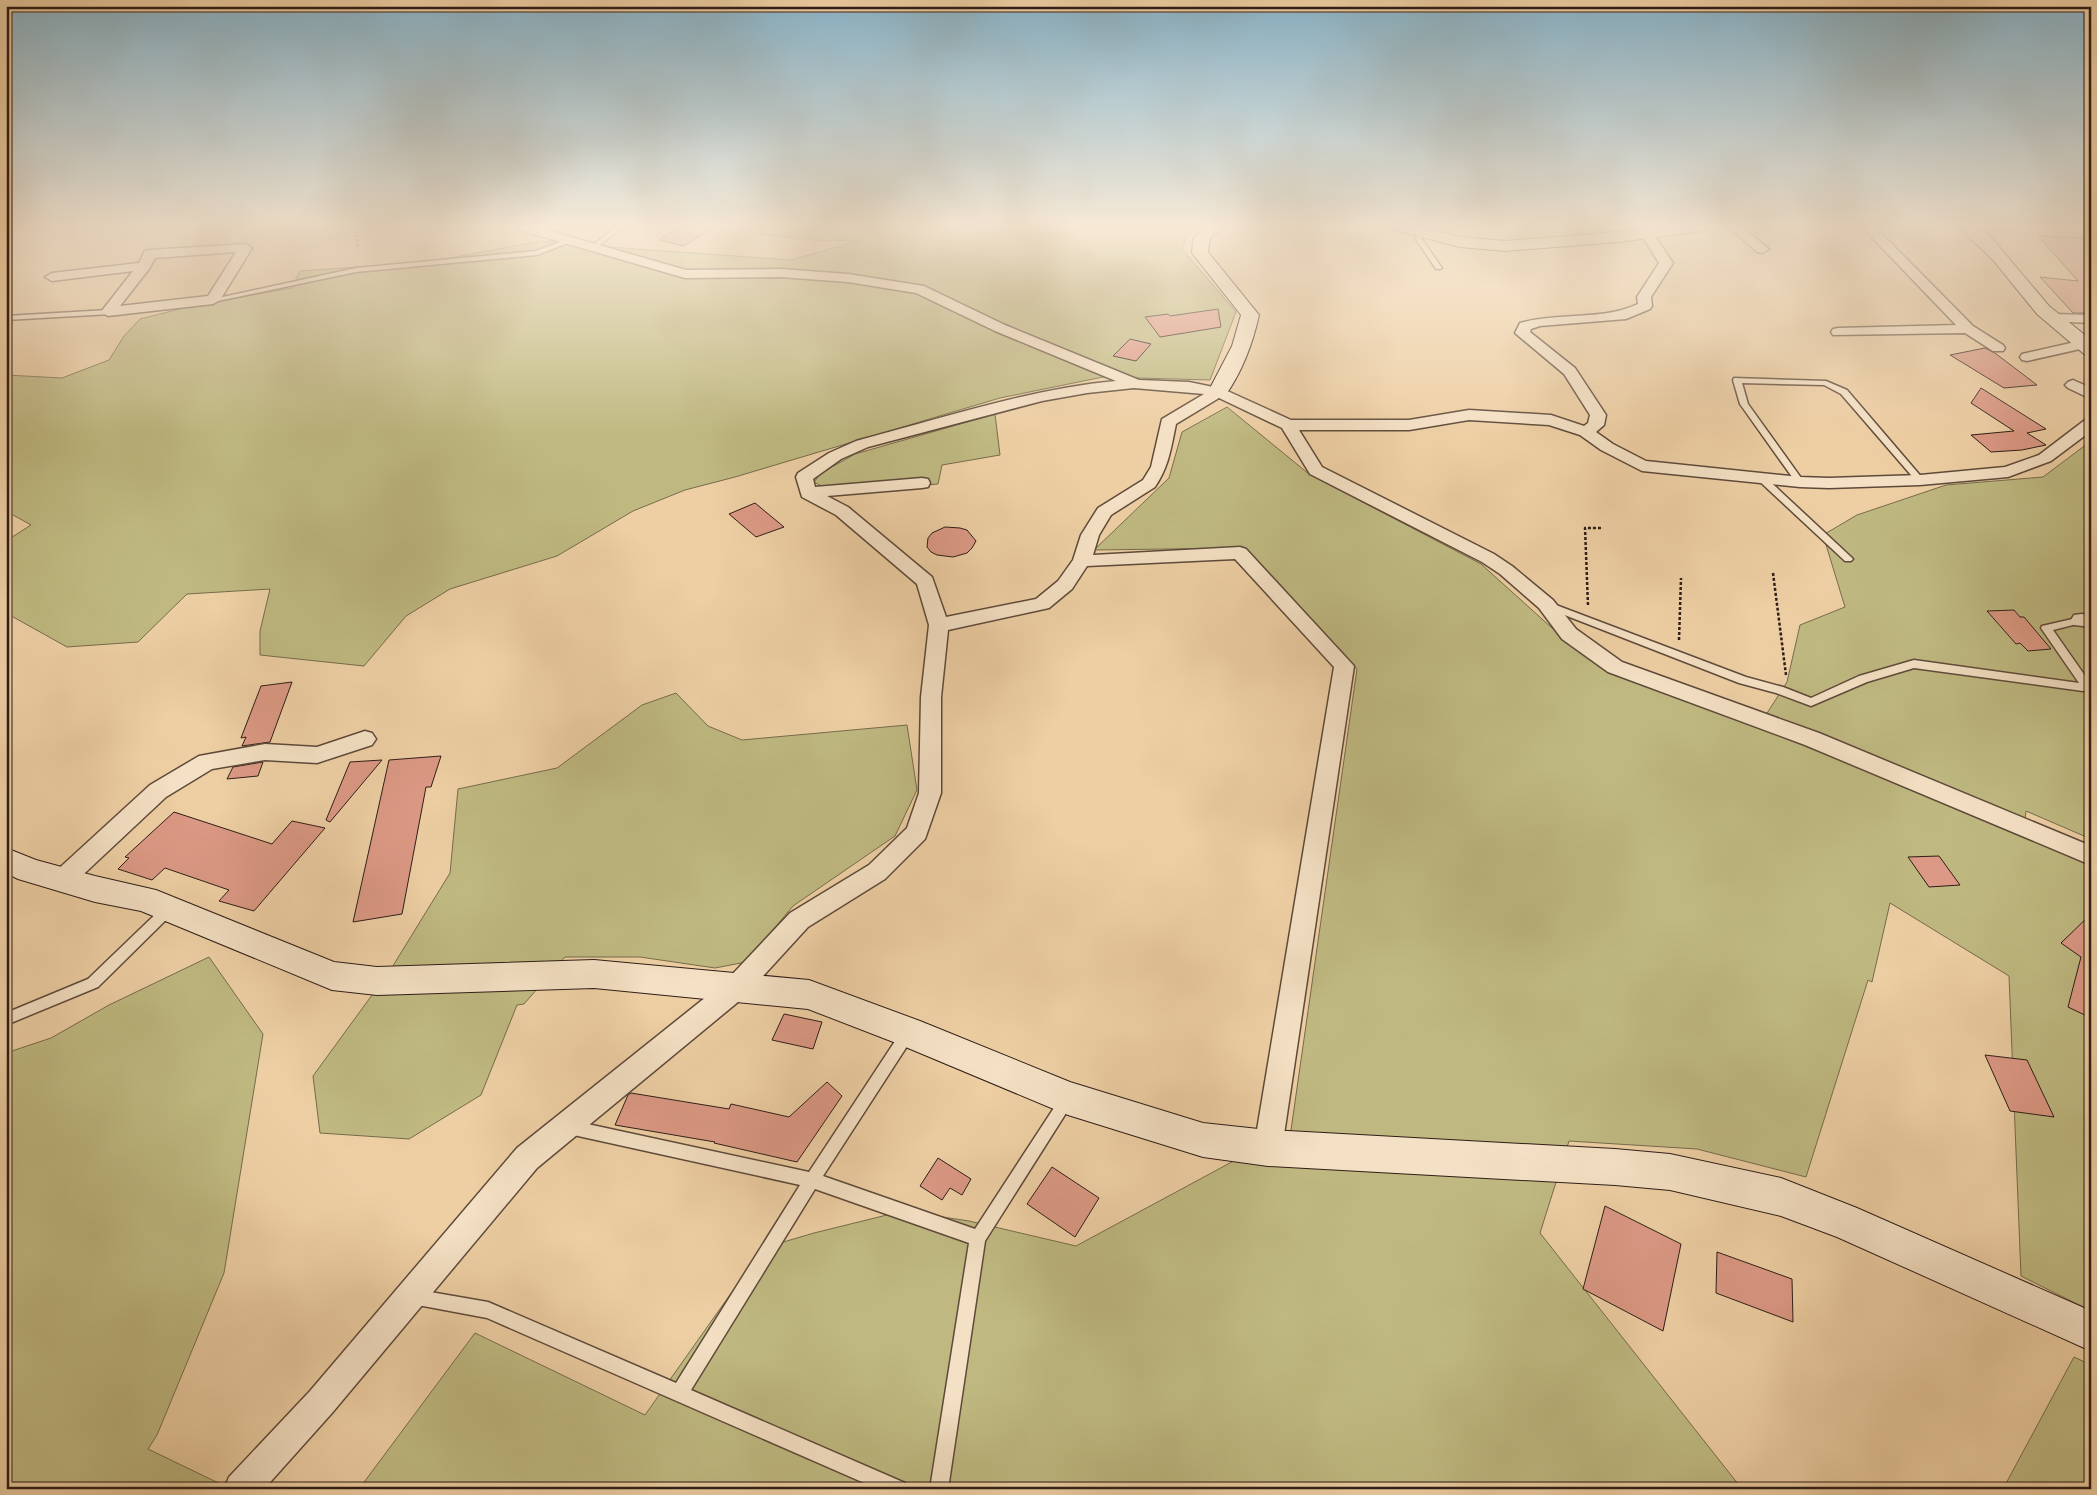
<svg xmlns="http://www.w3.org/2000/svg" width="2097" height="1495" font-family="Alegreya,serif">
	<rect width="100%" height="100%" fill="#eecfa4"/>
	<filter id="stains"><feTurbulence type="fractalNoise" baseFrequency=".004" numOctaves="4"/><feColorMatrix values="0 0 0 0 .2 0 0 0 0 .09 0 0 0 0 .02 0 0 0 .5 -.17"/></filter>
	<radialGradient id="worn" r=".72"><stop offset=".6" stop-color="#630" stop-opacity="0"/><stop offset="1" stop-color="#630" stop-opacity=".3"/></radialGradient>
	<path fill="#bfb981" stroke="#766b4c" d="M 760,226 L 1200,226 L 1188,234 L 1182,249 L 1236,312 L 1210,380 L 1103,377 L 1000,398 L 735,477 L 685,490 L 633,511 L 557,556 L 450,589 L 406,616 L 364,666 L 260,655 L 260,631 L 270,589 L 187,594 L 138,642 L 67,647 L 6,613 L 6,541 L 31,525 L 6,511 L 6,375 L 62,378 L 109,360 L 124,336 L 140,319 L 192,306 L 292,288 L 300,271 L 428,262 L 542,241 L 560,242 L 571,240 L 595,246 L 791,260 L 861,240 L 821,241 L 760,234 Z
		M 1227,407 L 1309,474 L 1481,564 L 1552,628 L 1739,719 L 2091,855 L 2091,1311 L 2021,1276 L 2009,976 L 1890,903 L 1872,982 L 1868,980 L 1806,1177 L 1697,1149 L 1569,1141 L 1540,1233 L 1742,1489 L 359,1489 L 475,1333 L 645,1415 L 763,1248 L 814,1233 L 903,1211 L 969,1221 L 1076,1246 L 1291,1130 L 1357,669 L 1246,548 L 1094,550 L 1169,478 L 1182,432 Z
		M 995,414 L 1000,455 L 942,465 L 938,484 L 833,493 L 814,482 L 821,473 L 855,454 Z
		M 2091,441 L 2091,692 L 2084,689 L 2091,699 L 2091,839 L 2026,811 L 2025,819 L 1762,721 L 1787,682 L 1800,625 L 1845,607 L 1823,535 L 1857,515 L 1946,485 L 2043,477 Z
		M 676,693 L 708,726 L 742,740 L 907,725 L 917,790 L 895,836 L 793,906 L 746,962 L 715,968 L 640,957 L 565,957 L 524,1004 L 517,1005 L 481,1095 L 409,1139 L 320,1133 L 313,1076 L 391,969 L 450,873 L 458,789 L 557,768 L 642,705 Z
		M 209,957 L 263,1034 L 224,1273 L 157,1435 L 148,1449 L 231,1489 L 6,1489 L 6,1053 L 51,1038 L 109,1005 Z
		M 2074,1357 L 2091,1365 L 2091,1489 L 2003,1489 Z"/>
	<path fill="#dc9985" stroke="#2e1d17" d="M 681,226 L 715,226 L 684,246 L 659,240 Z
		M 2038,236 L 2082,238 L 2091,249 L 2091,313 L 2073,313 L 2040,277 L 2078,281 Z
		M 1218,309 L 1221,327 L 1160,337 L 1145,317 L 1168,314 L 1170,316 Z
		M 1130,339 L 1151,344 L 1136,361 L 1113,356 Z
		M 1985,348 L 1995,353 L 2037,385 L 2004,388 L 1950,355 Z
		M 1981,388 L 2046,429 L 2027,433 L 2046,445 L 2022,450 L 1991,452 L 1971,435 L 2014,431 L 1971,403 Z
		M 755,503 L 784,527 L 756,537 L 729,514 Z
		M 945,527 L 960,528 L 967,530 L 976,541 L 972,548 L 967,553 L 953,557 L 937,555 L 931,552 L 927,547 L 928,538 L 932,533 Z
		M 2014,610 L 2020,617 L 2024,617 L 2051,649 L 2028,651 L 2020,643 L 2016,644 L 1987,611 Z
		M 292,682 L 270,742 L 242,746 L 246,737 L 241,738 L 261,686 Z
		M 441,756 L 431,787 L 426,787 L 402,914 L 353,922 L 389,760 Z
		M 382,760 L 330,822 L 326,820 L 350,762 Z
		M 263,762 L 258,776 L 227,779 L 233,767 Z
		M 174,812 L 272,844 L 292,821 L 325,828 L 254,911 L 219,901 L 229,890 L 165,868 L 152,880 L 118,869 L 129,858 L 125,857 Z
		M 1939,856 L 1960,885 L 1929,887 L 1908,857 Z
		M 2091,914 L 2091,1018 L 2068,1007 L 2081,957 L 2061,943 Z
		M 784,1014 L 822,1022 L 813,1049 L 772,1040 Z
		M 1985,1055 L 2027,1060 L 2054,1117 L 2010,1111 Z
		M 827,1082 L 842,1096 L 797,1162 L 714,1143 L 715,1142 L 615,1125 L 628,1095 L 631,1093 L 729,1109 L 731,1104 L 789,1117 Z
		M 938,1158 L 971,1179 L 962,1195 L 950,1188 L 942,1200 L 920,1186 Z
		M 1052,1167 L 1099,1198 L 1075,1237 L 1027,1204 Z
		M 1605,1206 L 1681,1244 L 1663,1331 L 1583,1289 Z
		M 1717,1252 L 1792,1279 L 1793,1322 L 1716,1293 Z"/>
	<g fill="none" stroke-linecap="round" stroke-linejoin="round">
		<defs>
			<path id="lane" d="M 617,226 L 624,226 L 597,247 L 593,247 L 593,245 Z
				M 1422,231 L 1425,233 L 1421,238 L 1442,268 L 1440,269 L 1436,269 L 1415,238 Z
				M 571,238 L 574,240 L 573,241 L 537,255 L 356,272 L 213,302 L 209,300 L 356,268 L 536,251 Z
				M 108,310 L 111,310 L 111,314 L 6,320 L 6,316 Z
				M 1734,378 L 1826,381 L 1847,390 L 1924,480 L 1923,482 L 1917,482 L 1841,394 L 1824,385 L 1742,383 L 1748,404 L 1804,482 L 1803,484 L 1797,484 L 1740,404 L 1733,380 Z
				M 1760,474 L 1763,475 L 1851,557 L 1853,559 L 1851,561 L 1845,561 L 1757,479 L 1756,477 Z
				M 1548,602 L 1746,677 L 1783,687 L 1811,698 L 1859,676 L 1914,660 L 2079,683 L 2041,628 L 2042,626 L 2081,617 L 2086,620 L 2085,622 L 2053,630 L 2090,683 L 2087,690 L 2083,691 L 1914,668 L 1867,682 L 1811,706 L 1776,693 L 1739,683 L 1544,607 L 1543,605 L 1544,603 Z
				M 169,904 L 173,905 L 175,909 L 173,913 L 98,987 L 6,1025 L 6,1013 L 88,979 L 165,905 Z
				M 908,1027 L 913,1029 L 915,1033 L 913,1037 L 823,1176 L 975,1229 L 1063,1094 L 1068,1092 L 1073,1094 L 1075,1099 L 985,1241 L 948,1489 L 930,1489 L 969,1243 L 815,1189 L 691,1390 L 905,1483 L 908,1489 L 878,1489 L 487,1318 L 407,1303 L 405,1297 L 407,1291 L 413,1289 L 488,1302 L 676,1383 L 800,1185 L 569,1134 L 564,1132 L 562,1127 L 564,1122 L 569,1120 L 809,1172 L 903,1029 Z"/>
			<path id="street" d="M 514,226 L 533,226 L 686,270 L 781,269 L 848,274 L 924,286 L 1005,325 L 1139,380 L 1189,382 L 1223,389 L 1291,420 L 1409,420 L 1469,410 L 1551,415 L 1584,426 L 1588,423 L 1590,415 L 1564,374 L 1515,333 L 1520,323 C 1558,312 1602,321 1638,304 L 1637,297 L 1659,263 L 1636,226 L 1648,226 L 1673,263 L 1651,297 L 1652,306 L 1650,309 L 1626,319 L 1540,326 L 1531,329 L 1530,332 L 1575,368 L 1606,415 L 1604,425 L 1596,432 L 1613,444 L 1646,461 L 1800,477 L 1829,478 L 1920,475 L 2005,467 L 2039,455 L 2085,420 L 2091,418 L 2091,431 L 2051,461 L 2008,477 L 1920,485 L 1829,488 L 1800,487 L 1642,471 L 1601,450 L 1580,435 L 1549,425 L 1469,420 L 1409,430 L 1299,430 L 1322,467 L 1494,554 L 1512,566 L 1553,600 L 1576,629 L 1622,662 L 1819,733 L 2091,846 L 2091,865 L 1805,745 L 1608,672 L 1562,639 L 1539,608 L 1500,574 L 1482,562 L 1310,474 L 1282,428 L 1219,398 L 1176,424 C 1171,448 1169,466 1155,487 L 1111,515 L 1099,535 L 1093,555 L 1240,547 L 1246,549 L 1354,666 L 1282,1148 L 1278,1158 L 1268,1162 L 1258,1158 L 1254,1148 L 1334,667 L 1235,559 L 1087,566 L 1072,589 L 1049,608 L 948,630 L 941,697 L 941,793 L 925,839 L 885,879 L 808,927 L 744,997 L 537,1168 L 332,1413 L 264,1489 L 224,1489 L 229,1477 L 310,1391 L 517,1148 L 726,981 L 790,913 L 869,865 L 907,828 L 919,793 L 921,697 L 929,625 L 917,584 L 836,515 L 802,497 L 796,477 L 798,473 L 829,453 L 856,441 C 940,419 1029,389 1116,381 L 995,331 L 916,293 L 848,282 L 781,277 L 685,278 L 516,229 ZM 1134,388 L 1204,394 L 1162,419 L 1151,467 L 1143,480 L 1098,508 L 1081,535 L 1073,560 L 1058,581 L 1036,599 L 946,617 L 932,577 L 848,507 L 827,496 L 922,488 L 928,487 L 930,483 L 928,479 L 922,478 L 815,487 L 813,479 L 841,459 L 868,447 L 1042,401 L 1087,393 Z
				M 1728,226 L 1741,226 L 1769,249 L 1762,253 L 1757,252 Z
				M 1861,226 L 1874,226 L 1973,326 L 2003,345 L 2005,348 L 2003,351 L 1993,351 L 1965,333 L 1833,335 L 1831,332 L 1833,329 L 1838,328 L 1956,325 Z
				M 2074,226 L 2087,226 L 2091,230 L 2091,242 L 2086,241 Z
				M 245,244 L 252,248 L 220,300 L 213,304 L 108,316 L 101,312 L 133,271 L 52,281 L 45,277 L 52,273 L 139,263 L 145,251 L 150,250 ZM 236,252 L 208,296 L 120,306 L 149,269 L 155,258 Z
				M 2053,314 L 2091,315 L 2091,323 L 2048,321 L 2046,318 L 2048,315 Z
				M 2084,340 L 2091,343 L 2089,347 L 2027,361 L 2022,360 L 2020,357 L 2022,354 Z
				M 2073,380 L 2091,388 L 2091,399 L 2068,388 L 2065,385 L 2068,382 Z
				M 2081,614 L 2091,615 L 2091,627 L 2074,625 L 2071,620 L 2074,615 Z
				M 365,731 L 372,733 L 376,739 L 372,745 L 317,763 L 265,760 L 212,769 L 166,797 L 71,886 L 63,889 L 55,886 L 51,879 L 55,872 L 150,785 L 199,756 L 265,744 L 317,747 Z"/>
			<path id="secondary" d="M 1205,226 L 1224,226 L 1210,238 L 1208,252 L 1259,315 C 1253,343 1242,372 1225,396 L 1218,398 L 1211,396 L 1208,392 L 1232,346 L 1241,315 L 1192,253 L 1193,240 Z
				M 1389,226 L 1416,226 L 1460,237 L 1505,241 L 1618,232 L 1667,226 L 1711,226 L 1709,229 L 1703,231 L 1618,242 L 1505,251 L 1460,247 L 1391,229 Z
				M 1958,226 L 1976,226 L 1989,235 L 2049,306 L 2091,340 L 2091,356 L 2084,354 L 2037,314 L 1993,260 Z
				M 6,848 L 36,860 L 95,876 L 156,890 L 334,962 L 377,967 L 594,960 L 809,980 L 920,1021 L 1070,1082 L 1203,1123 L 1268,1130 L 1615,1149 L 1670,1154 L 1781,1178 L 1857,1208 L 2091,1311 L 2091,1351 L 1837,1237 L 1781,1216 L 1670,1190 L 1615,1185 L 1268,1166 L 1203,1157 L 1068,1115 L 896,1043 L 808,1009 L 594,988 L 377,995 L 332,990 L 141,911 L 95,902 L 18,879 L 6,873 Z"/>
		</defs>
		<use href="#lane" stroke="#5e4a3a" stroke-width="3"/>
		<use href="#street" stroke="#5e4a3a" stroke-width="3"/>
		<use href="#secondary" stroke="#2e1d17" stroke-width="2"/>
		<path stroke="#2e1d17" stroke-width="2" stroke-dasharray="2.5 2" stroke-linecap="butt" d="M 354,226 L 358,248"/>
		<path stroke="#2e1d17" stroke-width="2.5" stroke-dasharray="3 2" stroke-linecap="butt" d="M 1773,573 L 1786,675
			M 1588,605 L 1585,528 L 1603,528
			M 1679,640 L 1681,578"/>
		<use href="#lane" fill="#f4e0c4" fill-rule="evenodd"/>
		<use href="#street" fill="#f4e0c4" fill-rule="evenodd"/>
		<use href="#secondary" fill="#f4e0c4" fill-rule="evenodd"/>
	</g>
	<linearGradient id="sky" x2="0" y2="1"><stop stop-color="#89b5cb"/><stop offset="0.52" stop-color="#f7e9d6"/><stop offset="1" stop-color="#f7e9d6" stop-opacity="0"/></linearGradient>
	<rect width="2097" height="435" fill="url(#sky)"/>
	<rect width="2097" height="1495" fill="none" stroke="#eecfa4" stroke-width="25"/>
	<rect x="8" y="8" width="2082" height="1480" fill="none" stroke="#2e1d17" stroke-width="2.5"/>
	<rect x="12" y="12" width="2072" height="1470" fill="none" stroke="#2e1d17"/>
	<rect width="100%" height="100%" filter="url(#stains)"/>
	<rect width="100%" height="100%" fill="url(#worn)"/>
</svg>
